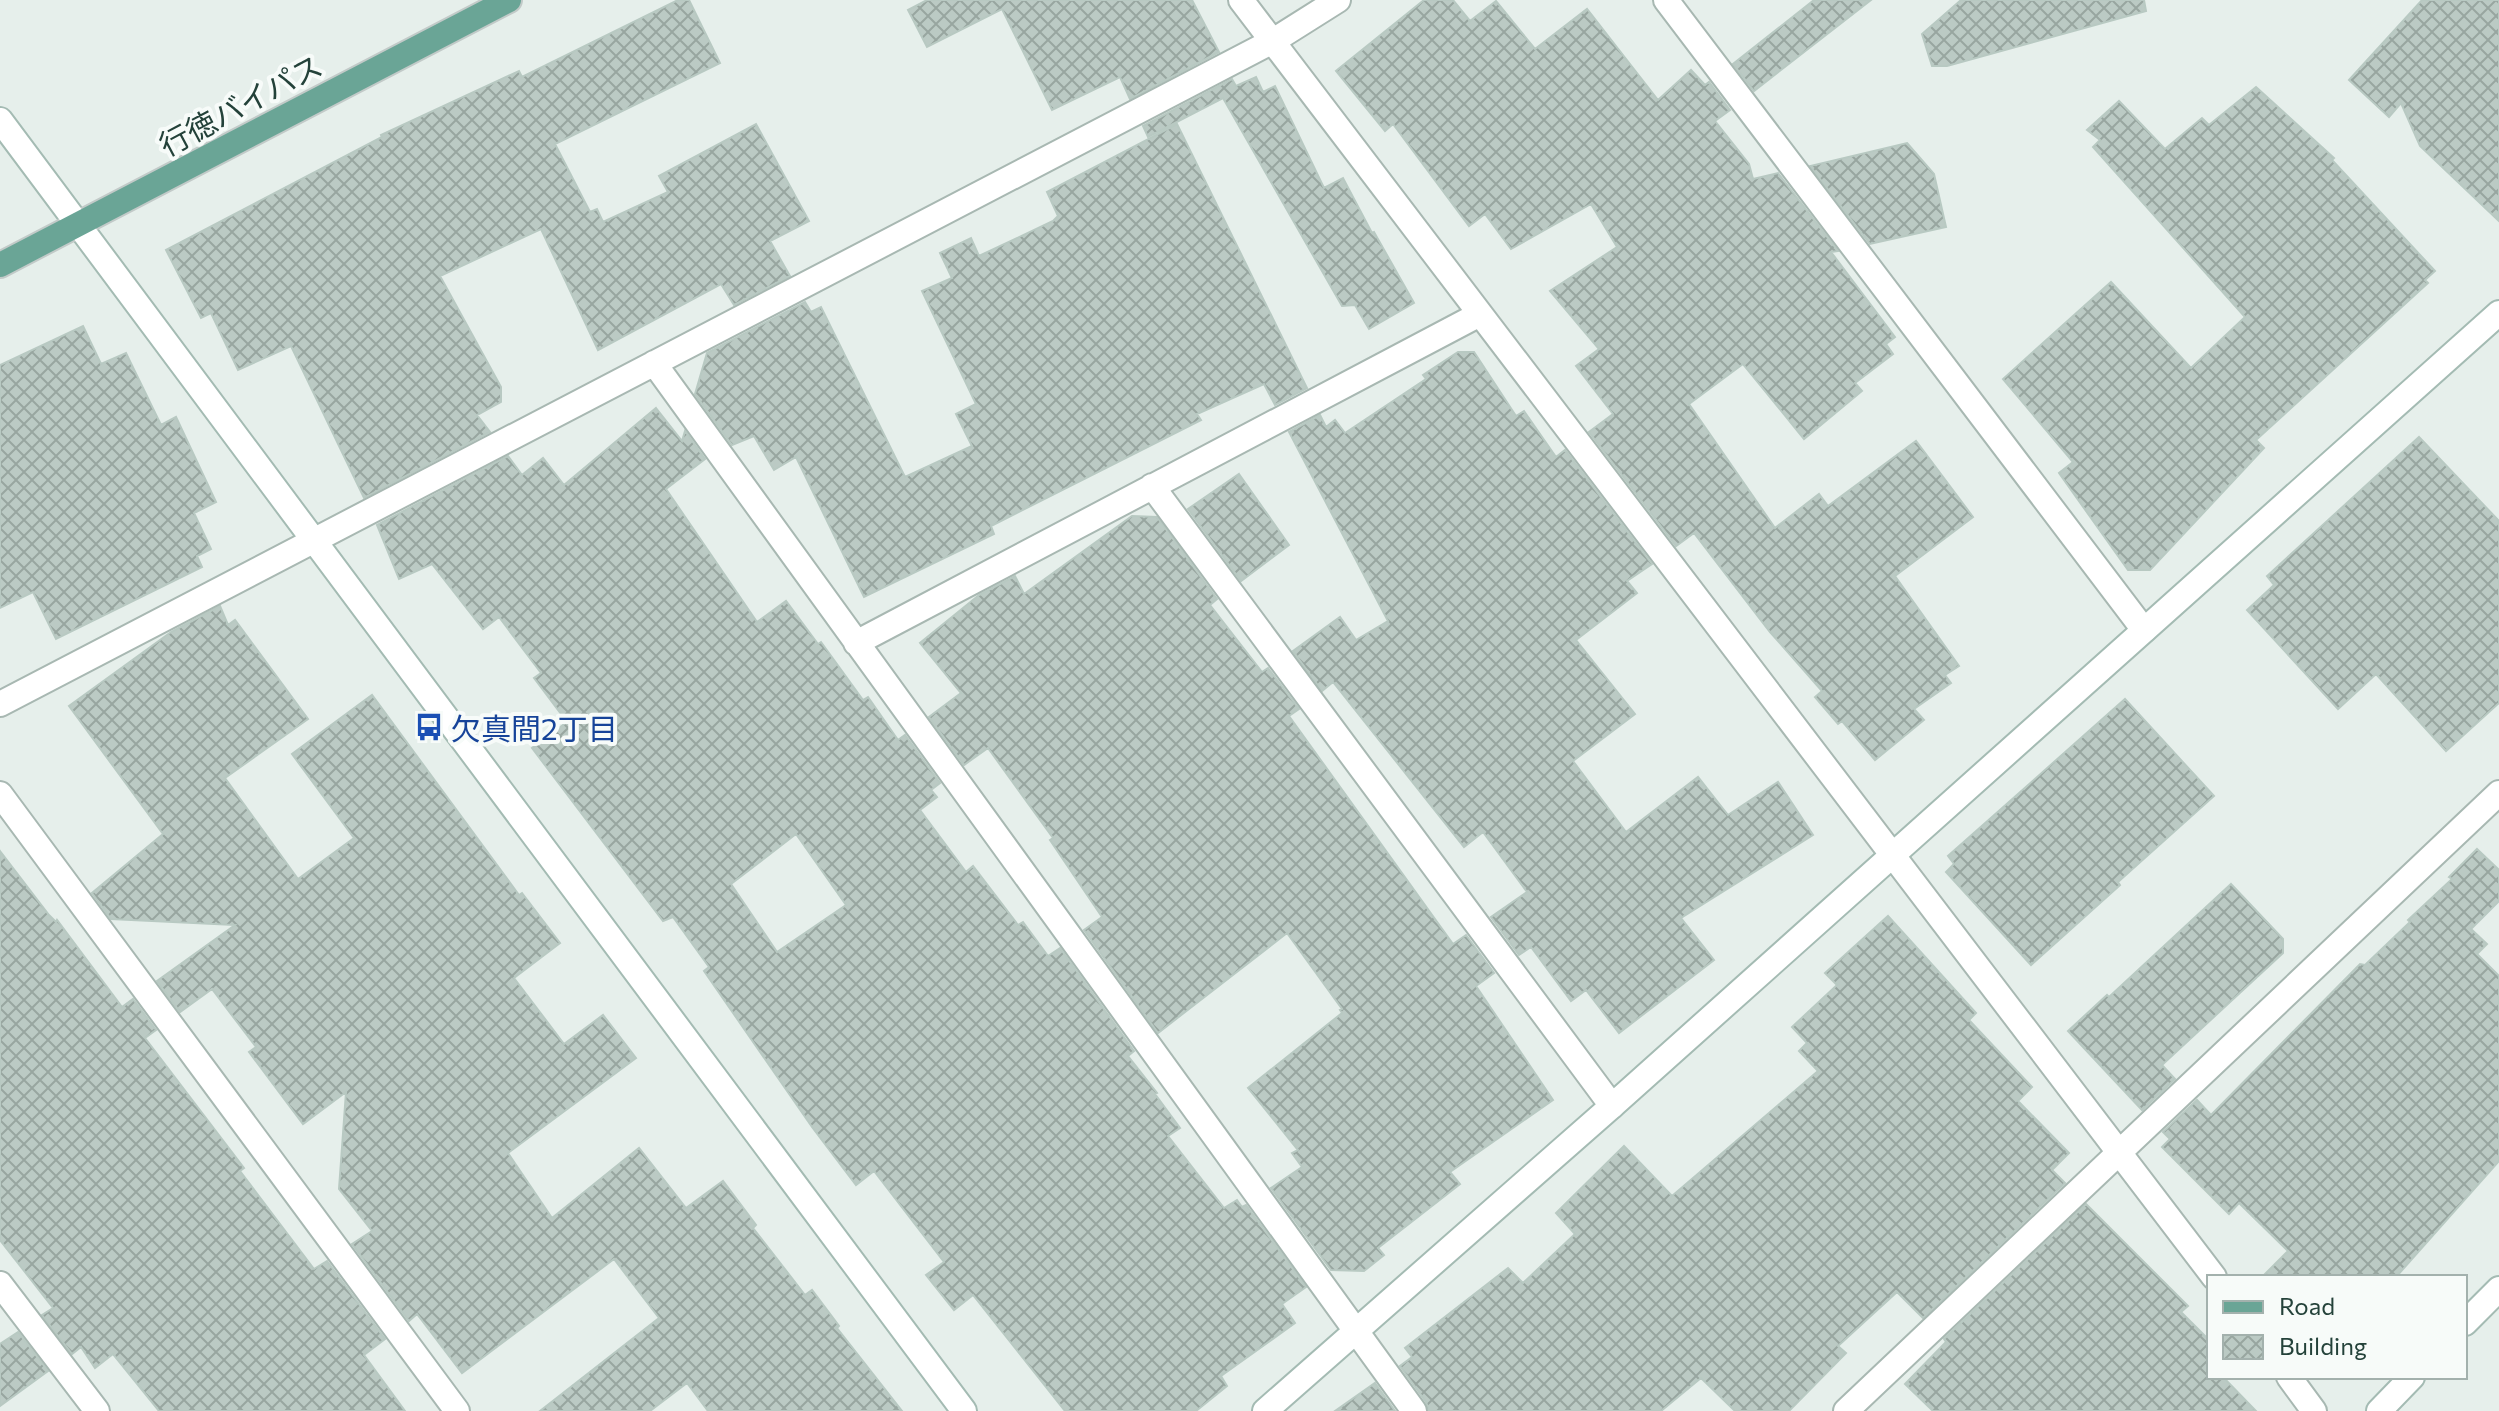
<svg xmlns="http://www.w3.org/2000/svg" width="2499" height="1411" font-family="Commissioner,'Noto Sans JP',sans-serif">
	<defs>
		<pattern id="building-cross-hatch" width="8" height="8" patternUnits="userSpaceOnUse" patternTransform="scale(2)"><rect width="8" height="8" fill="#bbcac4"/><path d="M0 0l8 8M0 8l8-8" fill="none" stroke="#98a6a0"/></pattern>
	</defs>
	<rect width="100%" height="100%" fill="#e6efeb"/>
	<path fill="url(#building-cross-hatch)" stroke="#b8c9c2" stroke-width="2" fill-rule="evenodd" d="M 678,0 L 689,0 L 720,63 L 555,144 L 590,212 L 597,209 L 603,222 L 668,192 L 659,176 L 756,124 L 809,221 L 770,241 L 790,276 L 734,305 L 721,284 L 598,350 L 541,229 L 440,276 L 501,387 L 501,402 L 477,415 L 490,432 L 364,498 L 291,346 L 238,370 L 211,313 L 201,318 L 166,250 L 382,137 L 381,135 L 519,71 L 522,77 Z
		M 927,0 L 1192,0 L 1219,52 L 1130,99 L 1120,77 L 1052,110 L 1002,9 L 927,47 L 908,10 Z
		M 1424,0 L 1453,0 L 1470,21 L 1496,1 L 1535,49 L 1587,9 L 1658,100 L 1691,70 L 1705,85 L 1709,82 L 1730,110 L 1715,121 L 1749,164 L 1753,179 L 1778,173 L 1838,251 L 1831,252 L 1895,337 L 1886,344 L 1893,354 L 1855,383 L 1862,391 L 1804,439 L 1743,364 L 1689,404 L 1775,528 L 1819,494 L 1828,506 L 1916,441 L 1973,517 L 1895,576 L 1959,666 L 1945,675 L 1951,683 L 1914,709 L 1924,720 L 1875,760 L 1842,721 L 1838,724 L 1815,697 L 1822,691 L 1770,632 L 1694,533 L 1676,546 L 1589,432 L 1613,414 L 1576,366 L 1599,349 L 1550,291 L 1617,247 L 1591,204 L 1511,249 L 1485,214 L 1469,226 L 1393,124 L 1385,131 L 1336,71 Z
		M 1814,0 L 1871,0 L 1754,91 L 1733,64 Z
		M 1961,0 L 2144,0 L 2146,11 L 1947,66 L 1932,66 L 1922,34 Z
		M 2422,0 L 2499,0 L 2499,221 L 2420,146 L 2401,103 L 2389,117 L 2349,80 Z
		M 1256,77 L 1263,92 L 1275,86 L 1324,188 L 1343,178 L 1372,233 L 1374,232 L 1414,303 L 1369,329 L 1355,305 L 1342,306 L 1223,98 L 1148,137 L 1143,126 L 1232,79 L 1236,86 Z
		M 2256,87 L 2334,158 L 2332,160 L 2435,271 L 2425,280 L 2428,283 L 2256,440 L 2264,448 L 2150,570 L 2128,570 L 2059,473 L 2073,462 L 2003,379 L 2111,282 L 2191,368 L 2245,317 L 2093,147 L 2100,140 L 2087,130 L 2119,101 L 2165,149 L 2202,118 L 2209,125 Z
		M 1177,124 L 1307,388 L 1275,405 L 1264,384 L 1197,414 L 1201,420 L 991,526 L 994,534 L 864,597 L 796,457 L 774,470 L 754,436 L 732,445 L 695,394 L 707,353 L 805,302 L 811,312 L 821,307 L 905,477 L 972,446 L 956,414 L 976,404 L 922,291 L 952,278 L 940,253 L 971,238 L 979,256 L 1053,221 L 1058,216 L 1047,192 Z
		M 1907,143 L 1934,174 L 1946,227 L 1870,244 L 1810,166 Z
		M 83,326 L 101,364 L 126,353 L 161,425 L 176,417 L 216,502 L 194,513 L 211,549 L 197,556 L 202,567 L 56,639 L 33,592 L 0,608 L 0,365 Z
		M 1458,352 L 1474,352 L 1516,416 L 1524,411 L 1556,457 L 1565,450 L 1652,564 L 1627,581 L 1637,593 L 1576,640 L 1635,714 L 1573,761 L 1626,832 L 1698,777 L 1728,815 L 1778,782 L 1813,835 L 1681,918 L 1714,960 L 1619,1033 L 1586,990 L 1571,1001 L 1531,947 L 1519,955 L 1491,917 L 1527,892 L 1483,832 L 1464,847 L 1333,682 L 1322,691 L 1293,651 L 1340,617 L 1356,640 L 1388,621 L 1289,432 L 1320,415 L 1326,427 L 1335,420 L 1345,433 L 1426,379 L 1423,375 Z
		M 656,408 L 682,441 L 685,431 L 705,459 L 666,489 L 757,622 L 786,601 L 818,644 L 821,642 L 863,700 L 868,697 L 898,740 L 905,735 L 940,783 L 931,790 L 937,797 L 920,810 L 966,872 L 973,866 L 1018,925 L 1023,922 L 1048,956 L 1060,948 L 1134,1051 L 1128,1056 L 1157,1093 L 1155,1094 L 1180,1128 L 1168,1136 L 1224,1208 L 1237,1200 L 1242,1207 L 1246,1205 L 1306,1287 L 1282,1304 L 1295,1323 L 1221,1376 L 1227,1386 L 1196,1411 L 1065,1411 L 973,1295 L 954,1310 L 926,1275 L 944,1262 L 874,1171 L 856,1185 L 812,1127 L 704,971 L 709,967 L 673,917 L 663,921 L 532,748 L 567,722 L 534,678 L 541,673 L 499,617 L 483,629 L 432,564 L 399,579 L 377,525 L 508,456 L 522,475 L 543,458 L 564,485 ZM 796,834 L 846,905 L 777,952 L 731,884 Z
		M 2419,437 L 2499,521 L 2499,703 L 2446,751 L 2376,674 L 2338,709 L 2247,610 L 2274,585 L 2267,576 Z
		M 1239,474 L 1289,545 L 1241,581 L 1188,509 Z
		M 1132,516 L 1157,517 L 1217,599 L 1210,605 L 1262,672 L 1268,668 L 1299,709 L 1289,716 L 1453,944 L 1466,935 L 1494,973 L 1476,986 L 1553,1100 L 1450,1172 L 1460,1184 L 1378,1248 L 1384,1255 L 1364,1271 L 1331,1270 L 1271,1188 L 1302,1167 L 1292,1153 L 1298,1150 L 1248,1088 L 1342,1013 L 1340,1010 L 1342,1009 L 1287,933 L 1158,1033 L 1084,930 L 1102,917 L 1050,840 L 1053,838 L 988,748 L 964,765 L 929,717 L 961,693 L 920,643 L 979,595 L 1015,576 L 1024,594 Z
		M 220,606 L 228,625 L 235,620 L 308,719 L 225,778 L 298,879 L 354,838 L 292,754 L 372,695 L 519,895 L 522,893 L 560,943 L 514,978 L 564,1044 L 603,1015 L 636,1058 L 508,1153 L 552,1218 L 639,1148 L 686,1208 L 723,1181 L 756,1225 L 753,1228 L 805,1295 L 812,1290 L 839,1326 L 837,1328 L 902,1411 L 708,1411 L 687,1383 L 650,1411 L 540,1411 L 659,1318 L 614,1259 L 462,1373 L 417,1314 L 409,1321 L 352,1244 L 372,1231 L 339,1189 L 346,1092 L 303,1124 L 249,1052 L 256,1047 L 212,989 L 180,1012 L 157,981 L 235,925 L 111,919 L 92,893 L 163,834 L 69,706 L 171,632 Z
		M 2125,699 L 2214,796 L 2118,882 L 2120,885 L 2031,965 L 1946,872 L 1954,864 L 1948,856 Z
		M 2477,849 L 2499,870 L 2499,901 L 2471,929 L 2487,944 L 2477,954 L 2499,976 L 2499,1161 L 2396,1277 L 2262,1277 L 2288,1251 L 2239,1203 L 2229,1214 L 2162,1147 L 2170,1139 L 2163,1132 L 2197,1100 L 2211,1115 L 2360,964 L 2365,965 L 2410,922 L 2408,920 L 2452,879 L 2449,877 Z
		M 0,851 L 49,915 L 56,922 L 57,920 L 122,1007 L 133,999 L 156,1030 L 145,1038 L 244,1168 L 240,1171 L 314,1269 L 327,1261 L 385,1339 L 364,1355 L 405,1411 L 159,1411 L 113,1354 L 95,1368 L 81,1347 L 72,1354 L 42,1315 L 53,1308 L 0,1240 Z
		M 2231,884 L 2283,939 L 2283,953 L 2162,1065 L 2175,1079 L 2142,1110 L 2068,1031 L 2107,995 L 2109,997 Z
		M 1888,916 L 1976,1013 L 1969,1020 L 2032,1087 L 2018,1101 L 2069,1153 L 2052,1170 L 2065,1183 L 1923,1318 L 1897,1292 L 1838,1346 L 1846,1353 L 1789,1411 L 1735,1411 L 1701,1378 L 1661,1411 L 1429,1411 L 1426,1402 L 1400,1366 L 1412,1357 L 1405,1348 L 1508,1268 L 1523,1283 L 1575,1234 L 1556,1213 L 1624,1146 L 1672,1196 L 1818,1071 L 1799,1051 L 1807,1043 L 1792,1027 L 1837,985 L 1825,973 Z
		M 2086,1204 L 2188,1306 L 2181,1312 L 2209,1340 L 2209,1377 L 2223,1377 L 2256,1411 L 1933,1411 L 1905,1384 L 1946,1342 L 1944,1339 Z
		M 18,1332 L 48,1371 L 0,1406 L 0,1344 Z
		M 1375,1383 L 1395,1411 L 1335,1411 Z"/>
	<g fill="none" stroke-linecap="round" stroke-linejoin="round">
		<defs>
			<path id="street" d="M 1241,0 L 2214,1277
				M 1666,0 L 2144,630
				M 654,363 L 1414,1411
				M 1152,486 L 1612,1106
				M 856,643 L 1480,314
				M 0,704 L 1273,41 L 1338,0
				M 0,794 L 457,1411
				M 0,1284 L 97,1411
				M 2289,1377 L 2314,1411
				M 1846,1411 L 2499,793"/>
			<path id="secondary" d="M 0,120 L 964,1411
				M 2465,1323 L 2499,1289
				M 1265,1411 L 1612,1106 L 2499,313
				M 2379,1411 L 2412,1377"/>
			<path id="primary" d="M 0,265 L 509,0"/>
		</defs>
		<use href="#street" stroke="#a8b8b2" stroke-width="28"/>
		<use href="#secondary" stroke="#a4bbb3" stroke-width="28"/>
		<use href="#primary" stroke="#c2cac8" stroke-width="28"/>
		<use href="#street" stroke="#fff" stroke-width="24"/>
		<use href="#secondary" stroke="#fff" stroke-width="24"/>
		<use href="#primary" stroke="#6aa596" stroke-width="24"/>
	</g>
	<defs>
		<symbol id="bus-bare" viewBox="-9 -9 18 18"><path d="M-5-6H5V4H4V6H2V4H-2V6H-4V4H-5ZM-3.5-4V0h7V-4ZM-3.5 1.2v1.5H-2V1.2ZM2 1.2v1.5H3.5V1.2Z" fill="#1a4fb4" stroke="#f7fbf9" stroke-width="2.5" paint-order="stroke"/></symbol>
	</defs>
	<g fill-rule="evenodd">
		<use href="#bus-bare" x="409" y="707" width="40" height="40"/>
	</g>
	<g text-anchor="middle" dominant-baseline="central" stroke-width="8" stroke-linejoin="round" paint-order="stroke">
		<g font-size="30" fill="#24423a" stroke="#f7fbf9">
			<text transform="translate(240 104) rotate(-28)">行徳バイパス</text>
		</g>
		<g font-size="30" fill="#164399" stroke="#f7fbf9" text-anchor="start">
			<text x="451" y="727">欠真間2丁目</text>
		</g>
	</g>
	<rect x="2207" y="1275" width="260" height="104" fill="#f7fbf9" stroke="#a3b1ad" stroke-width="2"/>
	<rect x="2223" y="1301" width="40" height="12" fill="#6aa596" stroke="#a3b1ad" stroke-width="2"/>
	<text x="2279" y="1315" font-size="24" fill="#24423a">Road</text>
	<rect x="2223" y="1335" width="40" height="24" fill="url(#building-cross-hatch)" stroke="#a3b1ad" stroke-width="2"/>
	<text x="2279" y="1355" font-size="24" fill="#24423a">Building</text>
</svg>
